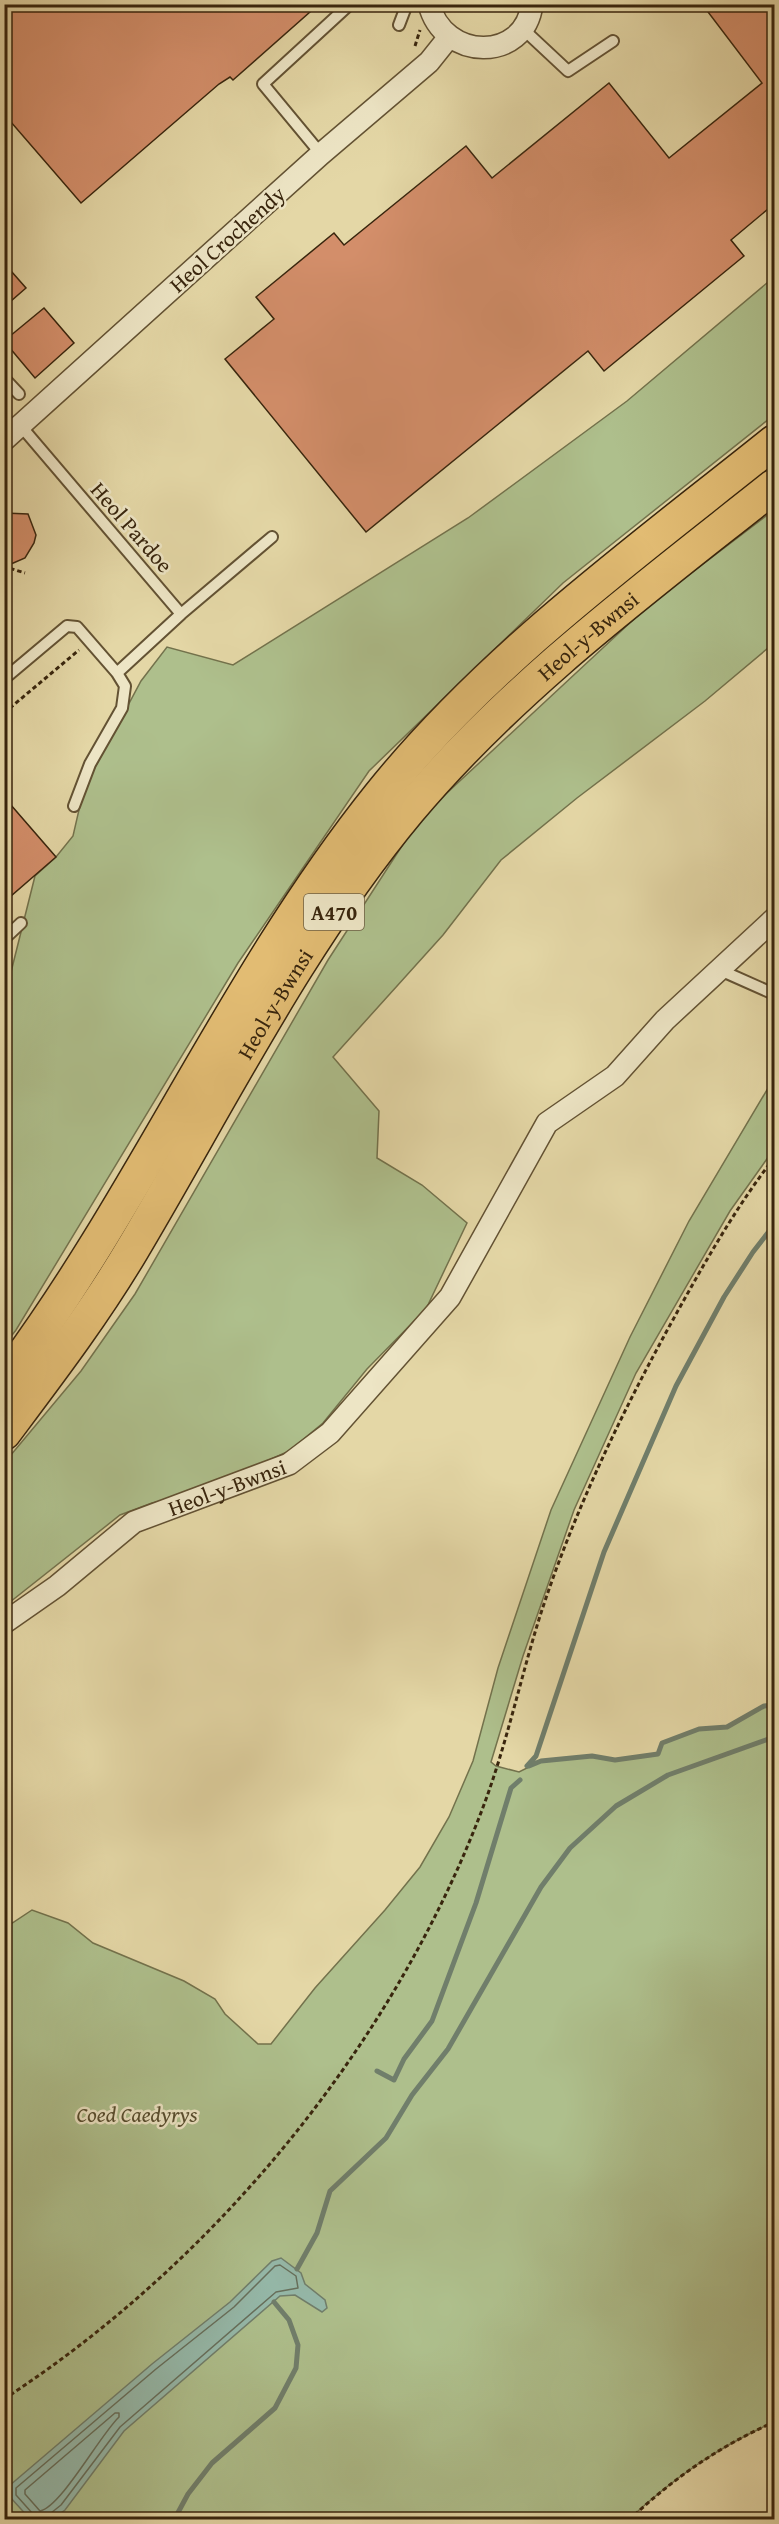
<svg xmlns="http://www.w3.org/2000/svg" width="779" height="2524" font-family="'Gentium Book Plus',serif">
	<rect width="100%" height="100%" fill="#e4d7a6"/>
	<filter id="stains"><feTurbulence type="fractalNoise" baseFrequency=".00333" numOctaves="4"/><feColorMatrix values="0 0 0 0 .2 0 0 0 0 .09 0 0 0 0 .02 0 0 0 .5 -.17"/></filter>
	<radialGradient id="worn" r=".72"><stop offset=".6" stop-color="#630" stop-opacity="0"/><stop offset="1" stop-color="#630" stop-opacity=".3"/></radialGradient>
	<path fill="#aebf8c" stroke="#73724c" stroke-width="1.5" d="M 774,277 L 774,415 L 563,583 L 369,771 L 238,963 L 16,1330 L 5,1344 L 5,978 L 11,972 L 35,876 L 56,857 L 73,836 L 84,788 L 141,681 L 167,647 L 233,665 L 468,518 L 627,401 Z
		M 774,510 L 774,643 L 705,701 L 577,798 L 501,860 L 443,935 L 333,1057 L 379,1111 L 377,1158 L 422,1185 L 467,1223 L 426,1309 L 367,1369 L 323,1423 L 289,1451 L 194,1494 L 152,1503 L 120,1515 L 5,1606 L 5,1462 L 81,1371 L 135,1294 L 328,960 L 420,818 L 648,606 Z
		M 774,1078 L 774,1149 L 730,1211 L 636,1373 L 574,1510 L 523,1656 L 491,1762 L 496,1766 L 519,1772 L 541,1761 L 592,1756 L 615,1760 L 658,1754 L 662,1743 L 699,1729 L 726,1727 L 764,1706 L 774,1705 L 774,2422 C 718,2447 674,2478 629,2519 L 5,2520 L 5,1928 L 32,1910 L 68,1923 L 93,1943 L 184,1981 L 215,1999 L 225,2014 L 258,2044 L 271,2044 L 315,1988 L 385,1910 L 420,1867 L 449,1817 L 473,1761 L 498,1668 L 551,1510 L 630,1337 L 689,1221 Z"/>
	<path fill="#95b9aa" stroke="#707e6b" stroke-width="1.5" d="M 281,2258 L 301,2273 L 305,2284 L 325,2300 L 327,2308 L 322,2312 L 295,2295 L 280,2296 L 124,2431 L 65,2510 L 52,2519 L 30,2519 L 10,2497 L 9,2486 L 152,2364 L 230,2302 L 272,2261 Z"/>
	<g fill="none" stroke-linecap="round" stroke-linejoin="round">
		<path stroke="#666f5c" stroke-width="1.5" d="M 115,2413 L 119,2413 L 119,2417 C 100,2435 61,2507 40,2511 L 25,2494 L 25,2490 Z
			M 34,2520 L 33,2514 L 16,2495 L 16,2488 L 156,2369 L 234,2307 L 275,2266 L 280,2265 L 296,2276 L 298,2288 L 276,2292 L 120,2427 L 61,2505 L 51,2513 L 49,2520"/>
		<path stroke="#707e6b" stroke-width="5" d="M 527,1766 L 536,1756 L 604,1552 L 676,1386 L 724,1297 L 753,1252 L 774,1225
			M 529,1766 L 541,1761 L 592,1756 L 615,1760 L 658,1754 L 662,1743 L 699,1729 L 727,1727 L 764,1706 L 774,1705
			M 377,2071 L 394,2080 L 404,2059 L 432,2021 L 476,1903 L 511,1788 L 520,1780
			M 297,2269 L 317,2233 L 330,2191 L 386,2138 L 412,2095 L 448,2049 L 541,1887 L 570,1848 L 616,1806 L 668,1775 L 774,1737
			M 174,2520 L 188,2494 L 212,2463 L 275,2408 L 296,2368 L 298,2345 L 289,2320 L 274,2302"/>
	</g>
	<path fill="#d38e6a" stroke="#38250d" stroke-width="1.5" d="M 4,4 L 319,4 L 233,80 L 230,77 L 219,84 L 81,203 L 4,114 Z
		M 702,4 L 774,4 L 774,204 L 731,240 L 744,256 L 604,371 L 588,351 L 366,532 L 225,359 L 274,319 L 256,297 L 334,233 L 344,245 L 466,146 L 492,178 L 609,83 L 669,158 L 762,83 Z
		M 4,263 L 26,288 L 4,307 Z
		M 44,308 L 74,343 L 35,378 L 4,341 Z
		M 4,513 L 28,514 L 36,535 L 34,543 L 25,558 L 4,567 Z
		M 4,797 L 56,857 L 4,902 Z"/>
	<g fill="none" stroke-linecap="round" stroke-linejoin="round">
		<defs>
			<path id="service" d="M 399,25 L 407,4
				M 522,28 L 568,71 L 613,41
				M 321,154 L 263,84 L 350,4
				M 4,378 L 19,394
				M 181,614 L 272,537
				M 4,679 L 67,626 L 77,627 L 117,673 L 181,614 L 20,425
				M 74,806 L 90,764 L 122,708 L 125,686 L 117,673
				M 4,939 L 21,923
				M 720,970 L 774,994"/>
			<g id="minor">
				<path d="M 429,4 C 443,61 525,63 532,4"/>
				<path d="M 4,440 L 321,154 L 429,62 L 449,37"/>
				<path id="s1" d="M 4,1623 L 57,1586 L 134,1522 L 289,1464 L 330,1433 L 450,1297 L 547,1123 L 615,1076 L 665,1020 L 774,919"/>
			</g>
			<g id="trunk">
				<path d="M 4,1381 C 144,1195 234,977 380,795 C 491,657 637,552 774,442"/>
				<path id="s2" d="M 4,1433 C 49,1373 94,1314 132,1250 C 220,1102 298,943 409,810 C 514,685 647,587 774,486"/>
			</g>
		</defs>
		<use href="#service" stroke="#635233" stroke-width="14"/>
		<use href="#minor" stroke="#635233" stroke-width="24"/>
		<use href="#trunk" stroke="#38250d" stroke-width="36"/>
		<path stroke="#38250d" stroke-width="3" stroke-dasharray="4.5 3" stroke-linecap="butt" d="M 415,46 L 420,30
			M 4,572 L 9,568 L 25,573
			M 4,713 L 79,650
			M 4,2399 C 216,2261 392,2046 482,1810 C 506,1747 520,1680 540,1616 C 574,1511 622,1412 675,1316 C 705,1262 736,1207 774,1158
			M 629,2520 C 674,2478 718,2447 774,2422"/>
		<use href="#service" stroke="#ede5c5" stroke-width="10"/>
		<use href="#minor" stroke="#ede5c5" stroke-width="21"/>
		<use href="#trunk" stroke="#e2bc73" stroke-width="33"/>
	</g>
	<g text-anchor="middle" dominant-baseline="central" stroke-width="5" stroke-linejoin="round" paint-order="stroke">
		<rect fill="#ede5c5" stroke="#6e5f44" stroke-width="1.5" x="304" y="894" width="60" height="36" rx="4.5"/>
		<g font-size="21" font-weight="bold" fill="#38250d">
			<text x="334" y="912">A470</text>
		</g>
		<g font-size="22" fill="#38250d" stroke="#ede5c5">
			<text transform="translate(227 239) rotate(-42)">Heol Crochendy</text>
			<text transform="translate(132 527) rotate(49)">Heol Pardoe</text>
			<text stroke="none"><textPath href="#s2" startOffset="994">Heol-y-Bwnsi</textPath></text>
			<text stroke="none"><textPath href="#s2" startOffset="508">Heol-y-Bwnsi</textPath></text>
			<text stroke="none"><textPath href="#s1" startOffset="264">Heol-y-Bwnsi</textPath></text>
		</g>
		<g font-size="22" font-style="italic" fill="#564c2d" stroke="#ede5c5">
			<text x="137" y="2114">Coed Caedyrys</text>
		</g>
	</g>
	<rect width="779" height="2524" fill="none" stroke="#e4d7a6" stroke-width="24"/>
	<rect x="6" y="6" width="767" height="2512" fill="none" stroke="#38250d" stroke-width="3"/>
	<rect x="12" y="12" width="755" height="2500" fill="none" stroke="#38250d" stroke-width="1.5"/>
	<rect width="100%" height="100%" filter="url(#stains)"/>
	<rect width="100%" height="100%" fill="url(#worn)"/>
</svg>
